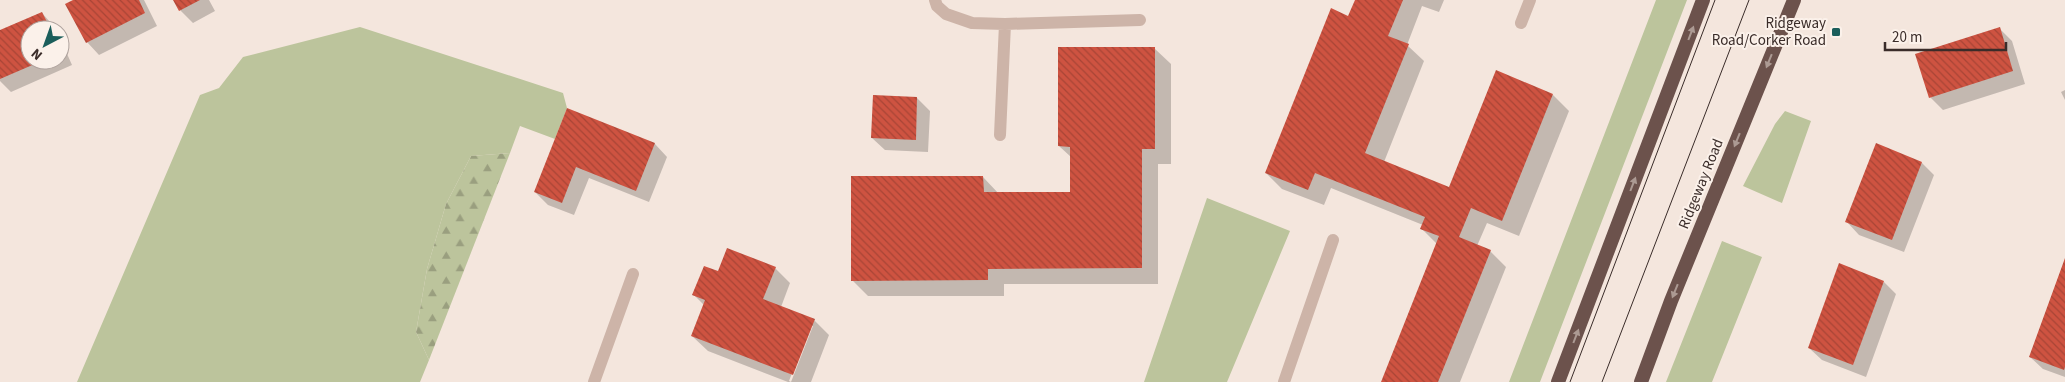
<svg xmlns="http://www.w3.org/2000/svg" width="2065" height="382" font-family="'Source Sans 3',sans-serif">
	<defs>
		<pattern id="forest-firs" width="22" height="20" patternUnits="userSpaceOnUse" patternTransform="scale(1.25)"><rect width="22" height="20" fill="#bcc49c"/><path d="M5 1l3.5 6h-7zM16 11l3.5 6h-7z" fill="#9a9f7f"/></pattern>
		<pattern id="building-back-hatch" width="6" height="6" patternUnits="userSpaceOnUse" patternTransform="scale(1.25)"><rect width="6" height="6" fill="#ce5341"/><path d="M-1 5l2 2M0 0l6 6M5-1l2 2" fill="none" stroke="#a84536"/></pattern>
	</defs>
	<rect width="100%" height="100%" fill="#f4e6dd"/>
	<path fill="#bcc49c" d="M 1656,0 L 1687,0 L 1540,382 L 1509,382 Z
		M 360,27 L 563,93 L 567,108 L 555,139 L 520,126 L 510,153 L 471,156 L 446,204 L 427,269 L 416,332 L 429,360 L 420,382 L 77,382 L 200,95 L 219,88 L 243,57 Z
		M 1785,111 L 1811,121 L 1782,203 L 1743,186 L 1775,124 Z
		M 1207,198 L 1290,231 L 1227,382 L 1144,382 Z
		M 1722,241 L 1762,257 L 1712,382 L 1666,382 Z"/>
	<path fill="url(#forest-firs)" d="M 510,153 L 429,360 L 416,332 L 427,269 L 446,204 L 471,156 Z"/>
	<path fill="#0003" fill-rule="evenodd" d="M 76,0 L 144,0 L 157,26 L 99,55 L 87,42 Z
		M 175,0 L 209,0 L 215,11 L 193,23 L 180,10 Z
		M 1356,0 L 1444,0 L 1439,12 L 1422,6 L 1407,45 L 1424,61 L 1384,162 L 1450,189 L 1496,72 L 1553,95 L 1569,111 L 1519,236 L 1487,223 L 1477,246 L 1490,251 L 1506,267 L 1460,382 L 1382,382 L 1437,244 L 1422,229 L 1423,225 L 1331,188 L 1324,205 L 1282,189 L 1266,173 L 1349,17 Z
		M 42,13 L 57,30 L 30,30 L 30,60 L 60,60 L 60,38 L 72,65 L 11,92 L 0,81 L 0,32 Z
		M 1999,28 L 2012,41 L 2025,84 L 1943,110 L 1930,97 Z
		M 1154,48 L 1171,64 L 1171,164 L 1158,164 L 1158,284 L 1004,284 L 1004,296 L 868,296 L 852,280 L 983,177 L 999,194 L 1071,194 L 1071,157 L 1059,146 Z
		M 2065,90 L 2065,100 L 2061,92 Z
		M 917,98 L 930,111 L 928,152 L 885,150 L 872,138 Z
		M 568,110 L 655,144 L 667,157 L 649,202 L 589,178 L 574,215 L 548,205 L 535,192 Z
		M 1877,145 L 1922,163 L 1934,175 L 1904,252 L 1859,235 L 1847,222 Z
		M 2065,261 L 2065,377 L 2043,369 L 2030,357 Z
		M 775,268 L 790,283 L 781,307 L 814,320 L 829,335 L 811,382 L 788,382 L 708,351 L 692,336 L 704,305 L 694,295 L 718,273 ZM 810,326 L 813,326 L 791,382 L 789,381 Z
		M 1884,282 L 1896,294 L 1866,377 L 1822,360 L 1809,348 Z"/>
	<path fill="url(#building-back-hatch)" d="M 73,0 L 139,0 L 145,13 L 86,43 L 65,4 Z
		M 173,0 L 200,0 L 179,11 Z
		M 1355,0 L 1403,0 L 1388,36 L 1409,44 L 1365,153 L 1449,187 L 1496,70 L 1553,94 L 1502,221 L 1471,208 L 1459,237 L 1491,250 L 1438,382 L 1381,382 L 1439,236 L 1420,229 L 1425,217 L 1315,173 L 1308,190 L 1265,173 L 1331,8 L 1348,16 Z
		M 42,12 L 51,30 L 30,30 L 30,60 L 44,60 L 0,79 L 0,30 Z
		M 2000,27 L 2013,71 L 1929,98 L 1915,54 Z
		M 1058,47 L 1155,47 L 1155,149 L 1142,149 L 1142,268 L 988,269 L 988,280 L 851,281 L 851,176 L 983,176 L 984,192 L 1070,192 L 1070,147 L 1058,146 Z
		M 873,95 L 917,97 L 916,140 L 871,138 Z
		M 567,108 L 655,143 L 636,191 L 576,167 L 562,203 L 534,192 Z
		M 1876,143 L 1922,162 L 1892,240 L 1845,222 Z
		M 727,248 L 776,267 L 763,299 L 815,319 L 793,375 L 691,336 L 705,300 L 692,295 L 704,266 L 718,271 Z
		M 2065,258 L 2065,367 L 2064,370 L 2029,357 Z
		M 1839,263 L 1884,281 L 1853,365 L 1808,348 Z"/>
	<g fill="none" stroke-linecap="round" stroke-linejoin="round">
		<path stroke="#cdb4a8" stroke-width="12" d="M 935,0 L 937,6 L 946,14 L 972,23 L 1005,24 L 1140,20
			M 1521,23 L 1530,0
			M 1000,135 L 1005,24
			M 594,382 L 633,274
			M 1284,382 L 1333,240"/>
		<path stroke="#6c524c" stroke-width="14" d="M 1558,382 L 1703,0
			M 1641,382 L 1671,301 L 1794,0"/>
		<path stroke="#3a2c29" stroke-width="1" d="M 1570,382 L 1715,0
			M 1602,382 L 1749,0"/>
	</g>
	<defs><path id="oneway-solid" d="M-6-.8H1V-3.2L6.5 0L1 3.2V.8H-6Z" transform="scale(1.25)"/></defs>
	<g fill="#ac9a93">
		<use href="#oneway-solid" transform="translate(1691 33) rotate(-69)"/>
		<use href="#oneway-solid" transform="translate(1769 61) rotate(112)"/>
		<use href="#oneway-solid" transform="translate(1737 140) rotate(112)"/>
		<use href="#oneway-solid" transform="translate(1633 184) rotate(-69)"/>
		<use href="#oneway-solid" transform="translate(1675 291) rotate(112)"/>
		<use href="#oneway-solid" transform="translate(1576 336) rotate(-69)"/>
	</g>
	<rect fill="#1b5e5b" stroke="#fbf1ea" stroke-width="2" x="1831" y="27" width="10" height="10" rx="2.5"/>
	<g text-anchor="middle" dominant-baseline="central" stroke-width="4" stroke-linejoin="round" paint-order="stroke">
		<g font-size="15" fill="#3a2c29" stroke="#fbf1ea" text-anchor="end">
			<text x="1826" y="23">Ridgeway<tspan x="1826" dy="17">Road/Corker Road</tspan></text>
		</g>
		<g font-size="15" fill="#3a2c29" stroke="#fbf1ea">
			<text transform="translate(1701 184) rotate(-68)">Ridgeway Road</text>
		</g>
	</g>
	<g transform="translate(45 45) rotate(221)"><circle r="24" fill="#fbf1ea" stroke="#aea29d"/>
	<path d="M0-4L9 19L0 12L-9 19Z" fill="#1b5e5b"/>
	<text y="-8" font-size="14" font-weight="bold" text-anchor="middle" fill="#3a2c29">N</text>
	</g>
	<path d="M1885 42v8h121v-8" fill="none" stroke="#3a2c29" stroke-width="2.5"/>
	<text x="1892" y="42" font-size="15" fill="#3a2c29" stroke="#fbf1ea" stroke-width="4" paint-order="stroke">20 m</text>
</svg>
